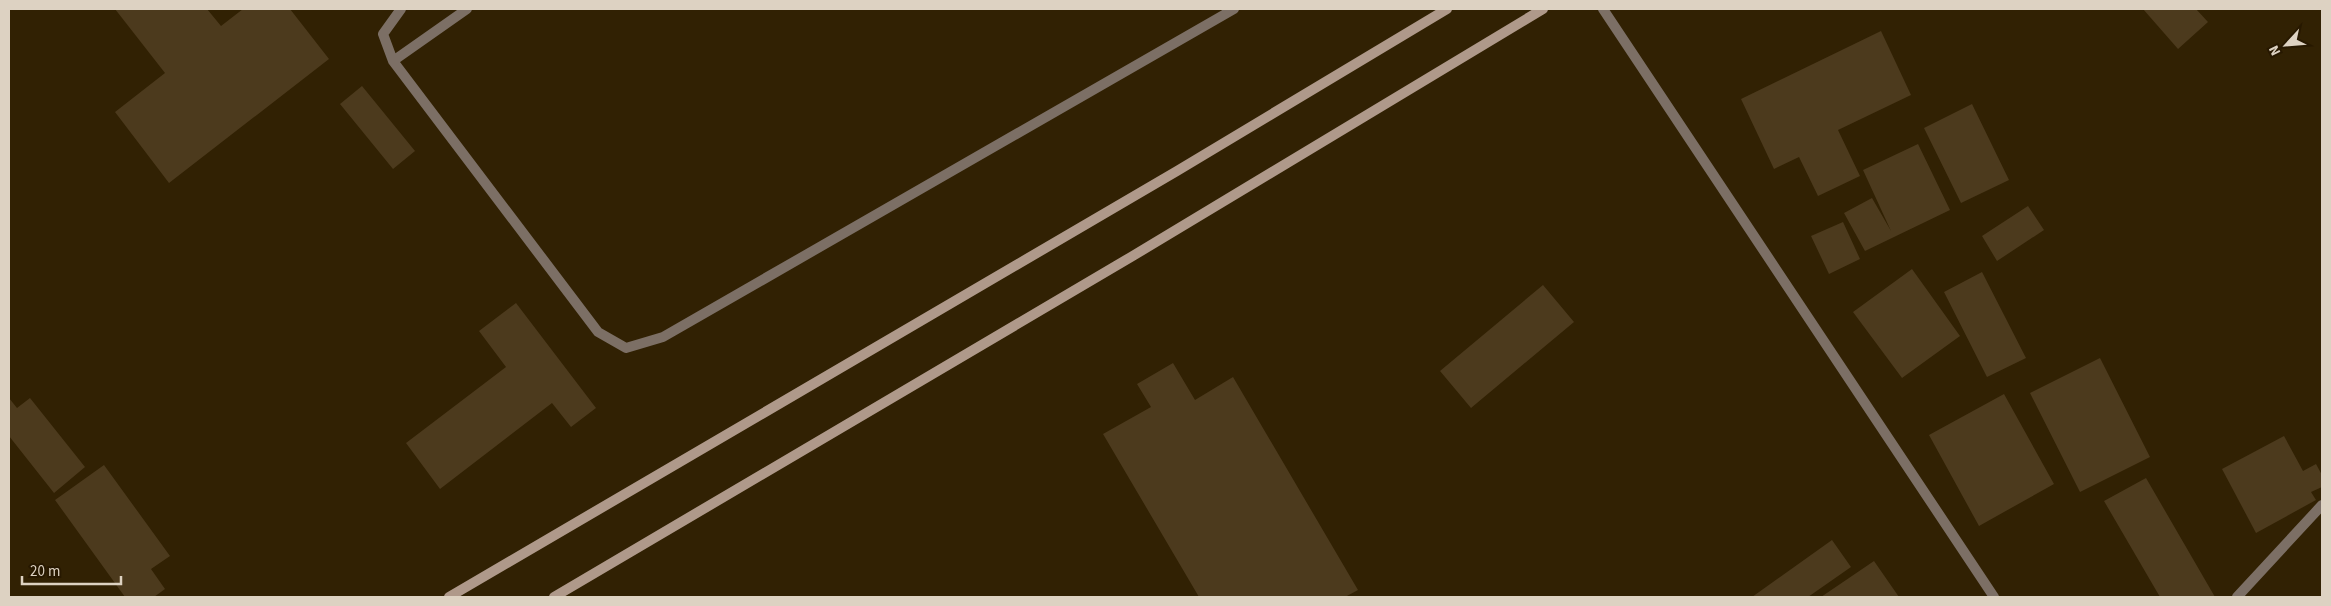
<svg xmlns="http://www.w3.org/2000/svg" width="2331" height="606" font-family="'Source Sans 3',sans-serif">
	<rect width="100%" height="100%" fill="#312103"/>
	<path fill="#4c3a1d" d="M 115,9 L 207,9 L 221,26 L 243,9 L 290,9 L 329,59 L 169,183 L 115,112 L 165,73 Z
		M 2143,9 L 2196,9 L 2208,22 L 2178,49 Z
		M 1881,31 L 1911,95 L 1838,130 L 1860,176 L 1818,196 L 1799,157 L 1774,169 L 1741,99 Z
		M 362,86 L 415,151 L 393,169 L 340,104 Z
		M 1972,104 L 2009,180 L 1961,203 L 1924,128 Z
		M 1918,144 L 1950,210 L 1865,251 L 1844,213 L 1872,198 L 1891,231 L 1863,170 Z
		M 2028,206 L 2044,230 L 1997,261 L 1982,236 Z
		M 1843,222 L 1860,259 L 1829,274 L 1811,236 Z
		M 1912,269 L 1960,336 L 1902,378 L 1853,312 Z
		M 1982,272 L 2026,358 L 1987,377 L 1944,292 Z
		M 1543,285 L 1574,322 L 1471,408 L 1440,371 Z
		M 516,303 L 596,408 L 571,427 L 552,403 L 440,489 L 406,443 L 506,367 L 479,331 Z
		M 2100,358 L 2150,457 L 2080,492 L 2030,393 Z
		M 1173,363 L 1195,400 L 1233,377 L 1358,590 L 1345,597 L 1199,597 L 1103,434 L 1151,407 L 1137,384 Z
		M 2004,394 L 2054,484 L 1979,526 L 1929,435 Z
		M 9,398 L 17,408 L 30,398 L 85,467 L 54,493 L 9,436 Z
		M 2284,436 L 2303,471 L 2316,464 L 2322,475 L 2322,487 L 2311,492 L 2316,500 L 2256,533 L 2222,469 Z
		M 104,465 L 170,556 L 151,569 L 165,589 L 154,597 L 125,597 L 55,500 Z
		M 2146,478 L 2215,597 L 2160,597 L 2104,501 Z
		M 1832,540 L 1851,567 L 1808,597 L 1752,597 Z
		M 1874,561 L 1899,597 L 1821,597 Z"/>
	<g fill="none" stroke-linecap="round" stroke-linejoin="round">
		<path stroke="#7c6f65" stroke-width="10" d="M 401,9 L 383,34 L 393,61 L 598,332 L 626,348 L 663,337 L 1234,9
			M 393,61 L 467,9"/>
		<path stroke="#7c6f65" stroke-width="10" d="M 1603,9 L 1994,597
			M 2237,597 L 2322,505"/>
		<path stroke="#af998a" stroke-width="10" d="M 449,597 L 1177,171 L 1447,9
			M 554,597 L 1131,257 L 1543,9"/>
	</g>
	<rect width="2331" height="606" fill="none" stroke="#ddd2c2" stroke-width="20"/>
	<g transform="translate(2286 45) rotate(244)" stroke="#271800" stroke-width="4" paint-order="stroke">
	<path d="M0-4L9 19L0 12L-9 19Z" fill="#ddd2c2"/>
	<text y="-8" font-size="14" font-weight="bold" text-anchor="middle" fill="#ddd2c2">N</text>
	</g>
	<path d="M22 576v8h99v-8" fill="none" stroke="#ddd2c2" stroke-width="2.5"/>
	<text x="30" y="576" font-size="15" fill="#ddd2c2" stroke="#271800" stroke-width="4" paint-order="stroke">20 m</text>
</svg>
